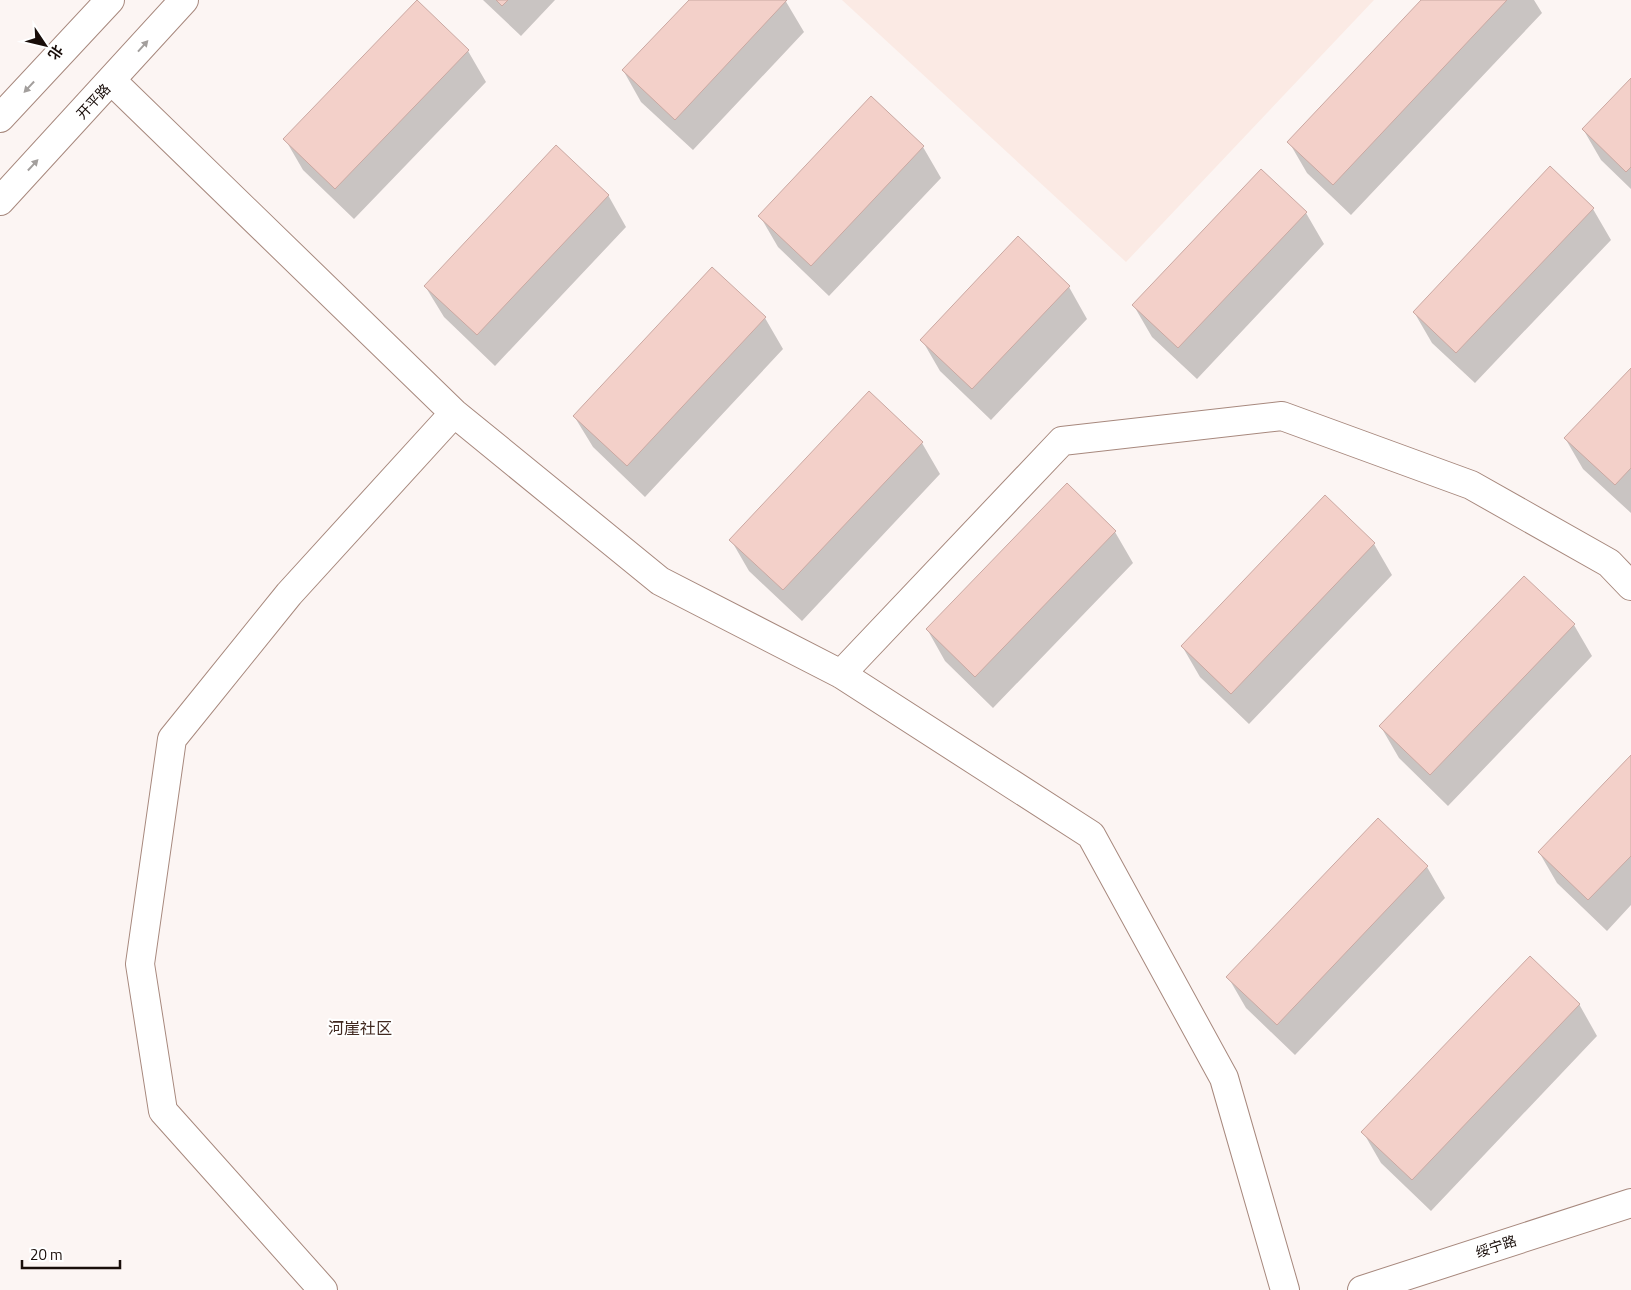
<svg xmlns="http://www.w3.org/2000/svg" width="1631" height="1290" font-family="'Titillium Web','Noto Sans SC',sans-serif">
	<rect width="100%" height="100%" fill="#fcf5f3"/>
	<path fill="#fbeae4" d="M 842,0 L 1374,0 L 1126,262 Z"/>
	<path fill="#0003" d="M 483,0 L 555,0 L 521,36 Z
		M 690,0 L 785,0 L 804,32 L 693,150 L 641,102 L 623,70 Z
		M 1423,0 L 1534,0 L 1542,13 L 1351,215 L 1307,173 L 1289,142 Z
		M 468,51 L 486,82 L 354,219 L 303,170 L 285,139 Z
		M 1631,80 L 1631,189 L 1601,160 L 1583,129 Z
		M 923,147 L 941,178 L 829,296 L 778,247 L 760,216 Z
		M 608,195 L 626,227 L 495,366 L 444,317 L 425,286 Z
		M 1593,209 L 1611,240 L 1475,383 L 1432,343 L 1414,312 Z
		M 1306,213 L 1324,244 L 1197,379 L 1152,337 L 1134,306 Z
		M 1018,238 L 1069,287 L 1087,319 L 991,420 L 940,371 L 922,340 Z
		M 765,318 L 783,349 L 645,497 L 593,447 L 574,416 Z
		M 1631,369 L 1631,513 L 1583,469 L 1565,438 Z
		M 922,443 L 940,474 L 802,621 L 749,571 L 731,540 Z
		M 1067,485 L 1115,532 L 1133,563 L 993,708 L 945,661 L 927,629 Z
		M 1374,544 L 1392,575 L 1249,724 L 1200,677 L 1182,646 Z
		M 1574,625 L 1592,656 L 1448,806 L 1399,758 L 1381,727 Z
		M 1631,757 L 1631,905 L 1607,931 L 1557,883 L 1539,852 Z
		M 1427,867 L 1445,898 L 1295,1055 L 1246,1008 L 1228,977 Z
		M 1579,1004 L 1597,1036 L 1431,1211 L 1381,1163 L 1363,1132 Z"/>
	<path fill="#f3d0c9" stroke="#caa8a2" d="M 417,0 L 469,50 L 335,189 L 283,139 Z
		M 496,0 L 508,0 L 502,6 Z
		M 689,0 L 787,0 L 675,120 L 622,70 Z
		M 1421,0 L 1507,0 L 1333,185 L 1287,142 Z
		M 1631,78 L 1631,167 L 1626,172 L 1582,129 Z
		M 871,96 L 924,146 L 811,266 L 758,216 Z
		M 556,145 L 609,195 L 477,335 L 424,286 Z
		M 1550,166 L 1594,208 L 1456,353 L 1413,312 Z
		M 1261,169 L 1307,212 L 1178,348 L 1132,305 Z
		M 1018,236 L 1070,286 L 972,389 L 920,340 Z
		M 712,267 L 766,317 L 627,466 L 573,416 Z
		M 1631,368 L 1631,468 L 1615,485 L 1564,438 Z
		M 869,391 L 923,442 L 783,590 L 729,540 Z
		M 1067,483 L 1116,531 L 975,677 L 926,629 Z
		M 1325,495 L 1375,543 L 1231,694 L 1181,646 Z
		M 1524,576 L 1575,624 L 1430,775 L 1379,726 Z
		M 1631,755 L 1631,856 L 1588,900 L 1538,852 Z
		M 1378,818 L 1428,866 L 1277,1025 L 1226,977 Z
		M 1530,956 L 1580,1004 L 1412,1180 L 1361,1132 Z"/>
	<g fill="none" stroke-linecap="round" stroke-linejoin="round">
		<defs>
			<path id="minor" d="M 112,81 L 454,413 L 660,581 L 841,674 L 1091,835 L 1224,1078 L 1285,1290
				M 841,674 L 1062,441 L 1282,416 L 1471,485 L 1609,563 L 1631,586
				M 323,1290 L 163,1111 L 140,964 L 172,739 L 289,594 L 454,413"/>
			<path id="tertiary" d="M 1362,1290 L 1631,1203"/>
			<path id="secondary" d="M 0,118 L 110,0
				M 0,201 L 184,0"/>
		</defs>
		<use href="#minor" stroke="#a7887d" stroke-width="30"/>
		<use href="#tertiary" stroke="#a7887d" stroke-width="30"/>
		<use href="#secondary" stroke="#a7887d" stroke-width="30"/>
		<use href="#minor" stroke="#fff" stroke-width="28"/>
		<use href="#tertiary" stroke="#fff" stroke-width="28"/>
		<use href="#secondary" stroke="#fff" stroke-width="28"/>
	</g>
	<defs><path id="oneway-solid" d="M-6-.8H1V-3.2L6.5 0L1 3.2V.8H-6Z" transform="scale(1.25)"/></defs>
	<g fill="#a39f9d">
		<use href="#oneway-solid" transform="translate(143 46) rotate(-48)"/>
		<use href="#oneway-solid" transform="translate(29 87) rotate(133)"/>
		<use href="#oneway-solid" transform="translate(33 165) rotate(-47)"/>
	</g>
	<g text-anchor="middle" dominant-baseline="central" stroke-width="4" stroke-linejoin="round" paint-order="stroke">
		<g font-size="14" fill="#190e0a" stroke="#fff">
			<text transform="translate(93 101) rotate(-47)">开平路</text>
			<text transform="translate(1496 1246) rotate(-18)">绥宁路</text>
		</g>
		<g font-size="16" fill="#412920" stroke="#fff">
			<text x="360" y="1028">河崖社区</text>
		</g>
	</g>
	<g transform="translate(45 45) rotate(125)" stroke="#ffffff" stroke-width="4" paint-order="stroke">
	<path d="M0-4L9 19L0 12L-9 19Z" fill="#190e0a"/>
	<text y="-8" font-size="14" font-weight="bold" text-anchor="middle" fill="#190e0a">北</text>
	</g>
	<path d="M22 1260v8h98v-8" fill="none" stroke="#190e0a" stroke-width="2.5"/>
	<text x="30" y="1260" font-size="15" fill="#190e0a" stroke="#ffffff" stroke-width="4" paint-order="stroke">20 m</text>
</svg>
